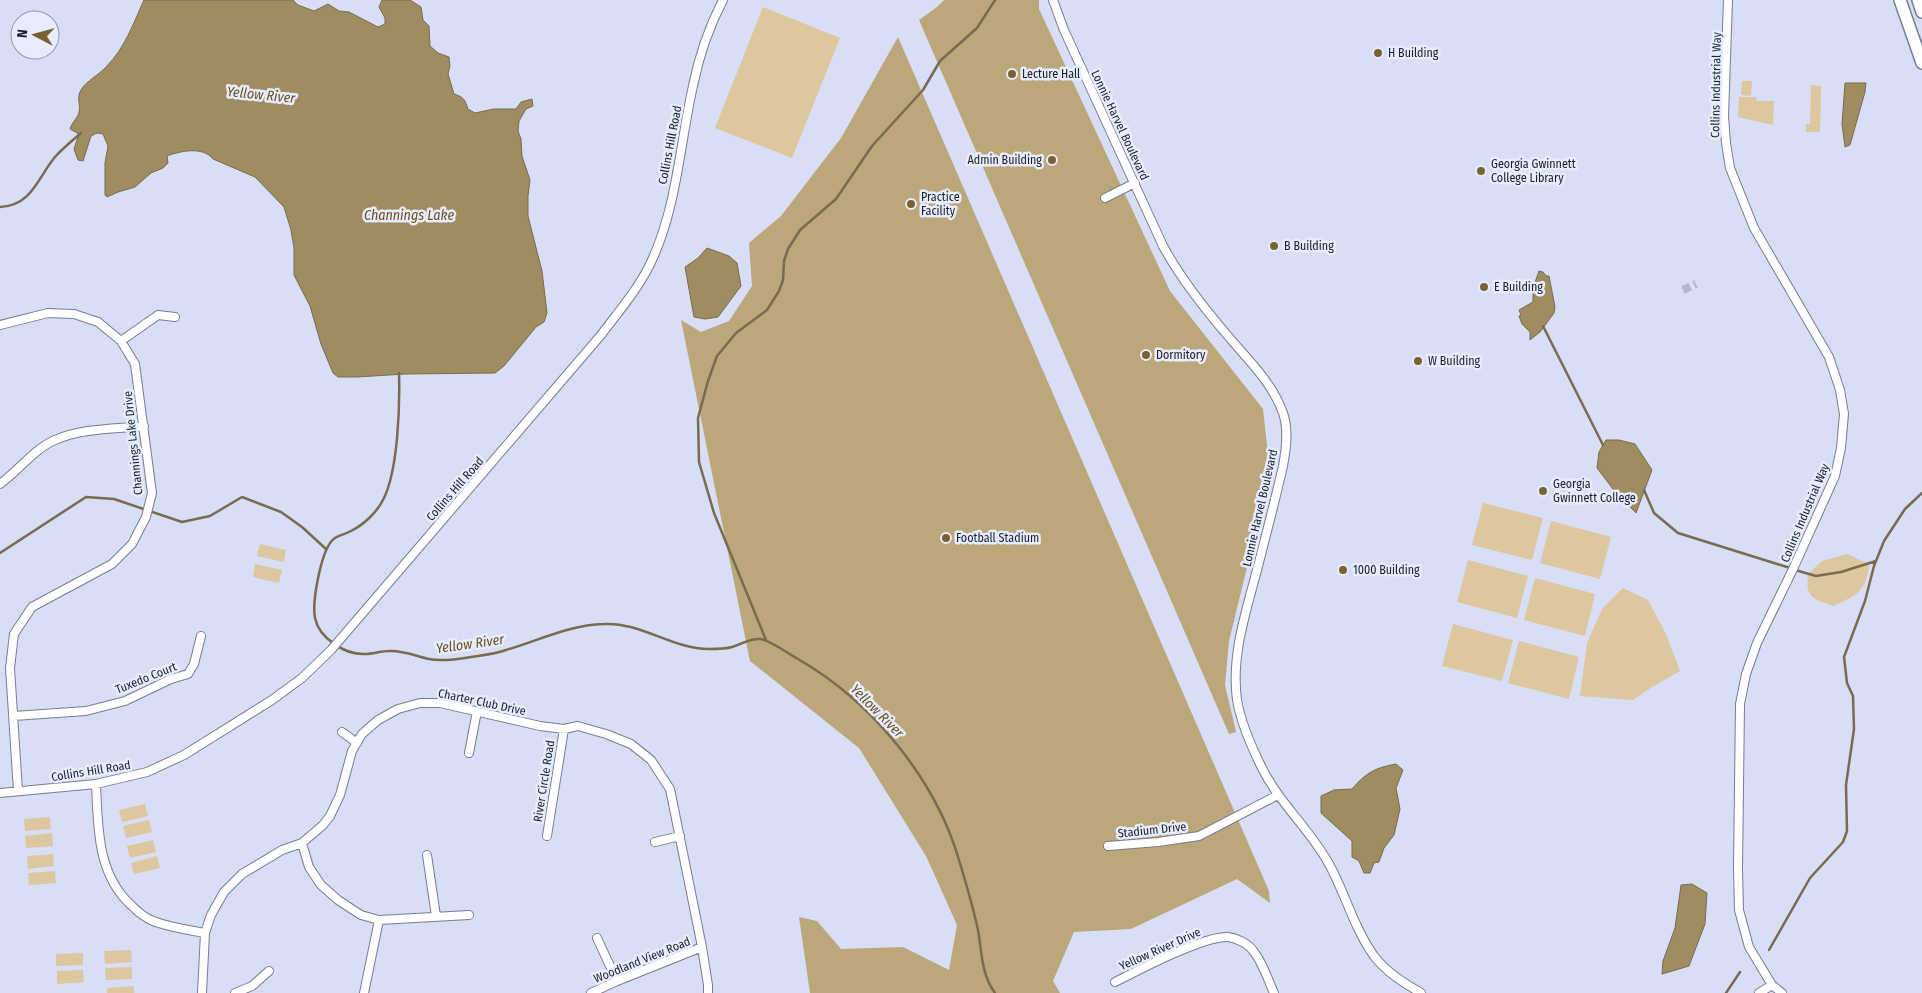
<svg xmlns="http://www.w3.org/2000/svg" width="1922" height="993" font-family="'Fira Sans Condensed',sans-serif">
	<rect width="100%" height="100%" fill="#d8def5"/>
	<path fill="#dcc79e" d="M 763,7 L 840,38 L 792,158 L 715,128 Z
		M 1742,81 L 1752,81 L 1751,96 L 1741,95 Z
		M 1811,85 L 1821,86 L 1820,132 L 1806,132 L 1806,124 L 1810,124 Z
		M 1739,97 L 1756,97 L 1757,101 L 1774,101 L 1773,125 L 1738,117 Z
		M 1483,503 L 1543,518 L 1532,560 L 1472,545 Z
		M 1551,521 L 1611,537 L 1600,579 L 1540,563 Z
		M 260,544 L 286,550 L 284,562 L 257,556 Z
		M 1847,554 L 1869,564 C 1866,592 1858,594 1834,606 C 1813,599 1805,598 1808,574 L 1822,561 Z
		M 1468,560 L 1528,576 L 1517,618 L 1457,602 Z
		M 255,564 L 282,570 L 279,583 L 253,577 Z
		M 1535,578 L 1595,594 L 1585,636 L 1524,620 Z
		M 1623,588 L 1648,600 L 1666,634 L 1680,671 L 1652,687 L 1633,700 L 1580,696 L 1587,643 L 1602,609 Z
		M 1453,624 L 1513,640 L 1502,681 L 1442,666 Z
		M 1519,641 L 1579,657 L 1569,699 L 1508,683 Z
		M 145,804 L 148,816 L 122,822 L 119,810 Z
		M 50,817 L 51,829 L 25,831 L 24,819 Z
		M 149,820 L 152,832 L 126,838 L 123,826 Z
		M 52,833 L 53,846 L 26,848 L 25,836 Z
		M 153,840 L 156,852 L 130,858 L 127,846 Z
		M 53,854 L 54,866 L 28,869 L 27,856 Z
		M 157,856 L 160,868 L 134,874 L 131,863 Z
		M 55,871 L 56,883 L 29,885 L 28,873 Z
		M 131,950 L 132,962 L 105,964 L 104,951 Z
		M 83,953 L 83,965 L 56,966 L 56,954 Z
		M 132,967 L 132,979 L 106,980 L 105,968 Z
		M 83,970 L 84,982 L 57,984 L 57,971 Z
		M 134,986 L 134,993 L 107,993 L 107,988 Z"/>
	<path fill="#bca77b" d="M 944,0 L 1039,0 L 1039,9 L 1170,291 L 1263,409 L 1270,473 L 1229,641 L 1225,685 L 1236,732 L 1229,734 L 919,20 L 937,7 Z
		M 898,37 L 1269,891 L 1270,903 L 1237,879 L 1131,929 L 1074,932 L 1053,981 L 1060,993 L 810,993 L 799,917 L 817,921 L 841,949 L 903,947 L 949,970 L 957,925 L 926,856 L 859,748 L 750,661 L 681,320 L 701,332 L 729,321 L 752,286 L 749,243 L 781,216 L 841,138 Z"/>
	<path fill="#a08c61" stroke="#796b50" d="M 144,0 L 293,0 L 298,5 L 314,11 L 328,4 L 339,11 L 349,12 L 378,27 L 385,24 L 385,18 L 379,7 L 382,0 L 410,0 L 421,7 L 423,20 L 429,26 L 430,46 L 438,53 L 449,57 L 450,66 L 448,74 L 454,94 C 464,97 465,100 468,109 L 475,113 L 494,109 L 516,109 L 521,102 L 532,99 L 533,106 L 526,109 L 519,121 L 518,131 L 521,139 L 522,156 L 530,180 L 528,196 L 528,216 L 542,271 L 547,313 L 544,322 L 536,327 L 504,366 L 495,373 L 405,374 L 357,377 L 338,377 L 333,373 L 321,344 L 310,306 L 294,275 L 294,248 L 291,230 L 284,207 L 255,177 L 213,159 C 203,146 180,151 167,156 L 168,163 L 163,168 L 151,173 L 135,187 L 118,192 L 107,197 L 105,195 L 105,163 L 108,146 L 103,134 L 97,133 L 91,136 L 83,161 L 78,160 L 74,149 L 79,134 L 70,129 C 72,122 78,118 79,112 C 81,104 76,98 81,90 C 86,81 99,75 106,67 C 125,48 133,24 144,0 Z
		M 1845,83 L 1866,83 L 1865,92 L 1850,145 L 1845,147 L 1842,124 Z
		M 707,248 L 729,256 L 737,263 L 741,286 L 718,317 L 705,319 L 694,317 L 685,267 L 698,258 Z
		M 1539,271 L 1543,272 L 1546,276 L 1549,276 L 1555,307 L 1554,313 L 1540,332 L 1530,340 L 1530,332 L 1522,324 L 1519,316 L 1521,315 L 1519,310 L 1533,302 L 1533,288 Z
		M 1606,440 L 1619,440 L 1635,444 L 1652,470 L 1636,513 L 1613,489 L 1597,468 L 1599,452 Z
		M 1396,764 L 1403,770 L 1396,788 L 1400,809 L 1394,835 L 1384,848 L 1379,862 L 1374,863 L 1370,873 L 1364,873 L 1359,861 L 1352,857 L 1352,841 L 1321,813 L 1321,796 L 1334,790 L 1352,789 C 1366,773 1374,768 1396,764 Z
		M 1692,884 L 1707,893 L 1705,924 L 1689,966 L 1662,974 L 1663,961 L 1675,928 L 1681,885 Z"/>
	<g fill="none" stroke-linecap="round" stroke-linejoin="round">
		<path stroke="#796b50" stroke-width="2.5" d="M 0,207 C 32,206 38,177 55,157 C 63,148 72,141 81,133
			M 1543,326 L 1603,445
			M 399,373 C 400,406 398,469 384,498 C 378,511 365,524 351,531 C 346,534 339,535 335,538 C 321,547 312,602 315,618 C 319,638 345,655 365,654 C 373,654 381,651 389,651 C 403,650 415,656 429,659 C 442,662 459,659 471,657 C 483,655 495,654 506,650 C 540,640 569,625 604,624 C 641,622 672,649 709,649 C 716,649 725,649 732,647 C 743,644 749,638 761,639 C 773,642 787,653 798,659 C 871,701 935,778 959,860 C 966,883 973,907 978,930 C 982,952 981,974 995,993
			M 1644,490 L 1654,513 L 1678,533 L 1790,568
			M 0,553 L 86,497 L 114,499 L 182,522 L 210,516 L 242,497 L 281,512 L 302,527 L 326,549
			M 1795,570 L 1816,576 L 1841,572 L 1876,561
			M 766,640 L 714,513 L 699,462 L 698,418 L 708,381 L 717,356 L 736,333 L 767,310 L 779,291 L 783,280 L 784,261 L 788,249 L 800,230 L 836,199 L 872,146 L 923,90 L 940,61 L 977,28 L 995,0
			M 1769,950 L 1810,878 L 1843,842 L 1847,831 L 1846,785 L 1854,729 L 1853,696 L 1847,683 L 1844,657 L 1865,601 L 1874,566 L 1884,541 L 1905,509 L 1922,493
			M 1726,993 L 1740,972"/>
		<path stroke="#b3b8cc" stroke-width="8" stroke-dasharray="8 4" stroke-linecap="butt" d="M 1683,290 L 1696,284"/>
		<defs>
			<path id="minor" d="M 1053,0 L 1064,30 L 1163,246 C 1181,279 1203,307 1228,336 C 1248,360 1272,382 1283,413 C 1289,430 1286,450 1283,466 C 1275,501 1266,535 1257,570 C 1246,612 1231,655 1237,700 C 1241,723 1251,746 1262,768 C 1279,803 1310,829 1329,864 C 1345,893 1354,928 1374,956 C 1386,972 1404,983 1421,993
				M 1728,0 L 1724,116 L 1726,143 L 1730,168 L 1754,228 L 1829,357 L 1840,390 L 1844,414 L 1841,448 L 1835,476 L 1793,569 L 1757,643 L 1746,674 L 1740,704 L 1738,869 L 1739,910 L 1749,947 L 1772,985 L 1782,993
				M 1105,198 L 1135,183
				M 0,325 L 48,313 L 74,314 L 98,322 L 121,341 L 135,364 L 152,493 L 146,517 L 132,544 L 112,564 L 32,607 L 14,634 L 10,668 L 18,791
				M 121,341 L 158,315 L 175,317
				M 0,484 C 19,470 34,449 55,440 C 82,428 115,429 144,426
				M 14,716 L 86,711 L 125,701 L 171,679 L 188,674 L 194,664 L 201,636
				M 342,732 L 357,743
				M 469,753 L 477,711
				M 96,784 C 98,827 97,874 131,905 C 137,911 145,918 153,921 C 169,927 188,930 205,933
				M 0,793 L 96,784 L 147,772 L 184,755 L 272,700 L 302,678 L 331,650 L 601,335 C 619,311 640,287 652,260 C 677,206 680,143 693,86 C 699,56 709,27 723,0
				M 547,836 L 564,729
				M 655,842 L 680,836
				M 302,843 L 309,867 L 321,885 L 338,900 L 361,915 L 379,920 L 469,915
				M 1108,846 L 1158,842 L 1199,836 L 1278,795
				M 427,855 L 436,916
				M 597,938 L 617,981
				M 1115,982 C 1139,970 1203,936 1228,937 C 1237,938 1249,944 1254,952 C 1263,963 1268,980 1274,993
				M 202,993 L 205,933 L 211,915 L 224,892 L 242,874 L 282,850 L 302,843 L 323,825 L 330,816 L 340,795 L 352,751 L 362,734 L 378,720 L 398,709 L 420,703 L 440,703 L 540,726 L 564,729 L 578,726 L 606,734 L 631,744 L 651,760 L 670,789 L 702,947 L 708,985 L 708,993
				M 235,993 L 252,986 L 269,971
				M 364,993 L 379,920
				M 591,993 L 617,981 L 702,947
				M 1759,993 L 1772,985"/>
			<path id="highway" d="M 1900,0 L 1922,63
				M 1918,0 L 1922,12"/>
		</defs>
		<use href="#minor" stroke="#777c91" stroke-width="10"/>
		<use href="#highway" stroke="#777c91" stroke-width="14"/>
		<use href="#minor" stroke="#fff" stroke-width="8"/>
		<use href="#highway" stroke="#fff" stroke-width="11"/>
	</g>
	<g fill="#786232" stroke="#e7ecfe" stroke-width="2">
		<circle cx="1378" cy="53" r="5"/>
		<circle cx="1012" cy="74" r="5"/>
		<circle cx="1052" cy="160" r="5"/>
		<circle cx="1481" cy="171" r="5"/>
		<circle cx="911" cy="204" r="5"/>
		<circle cx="1274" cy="246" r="5"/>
		<circle cx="1484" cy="287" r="5"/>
		<circle cx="1146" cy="355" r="5"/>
		<circle cx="1418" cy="361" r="5"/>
		<circle cx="1543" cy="491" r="5"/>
		<circle cx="946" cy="538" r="5"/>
		<circle cx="1343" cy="570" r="5"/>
	</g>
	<g text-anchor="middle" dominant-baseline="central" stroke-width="5" stroke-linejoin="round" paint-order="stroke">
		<g font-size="12" fill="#1d1f27" stroke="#e7ecfe" text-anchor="start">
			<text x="1388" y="53">H Building</text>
			<text x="1022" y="74">Lecture Hall</text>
			<text x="1042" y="160" text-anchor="end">Admin Building</text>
			<text x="1491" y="164">Georgia Gwinnett<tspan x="1491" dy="14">College Library</tspan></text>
			<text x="921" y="197">Practice<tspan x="921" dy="14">Facility</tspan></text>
			<text x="1284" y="246">B Building</text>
			<text x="1494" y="287">E Building</text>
			<text x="1156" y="355">Dormitory</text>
			<text x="1428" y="361">W Building</text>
			<text x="1553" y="484">Georgia<tspan x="1553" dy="14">Gwinnett College</tspan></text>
			<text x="956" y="538">Football Stadium</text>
			<text x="1353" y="570">1000 Building</text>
		</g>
		<g font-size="12" fill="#1d1f27" stroke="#e7ecfe">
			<text transform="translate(1716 85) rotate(-89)">Collins Industrial Way</text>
			<text transform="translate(1120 125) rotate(65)">Lonnie Harvel Boulevard</text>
			<text transform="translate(670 145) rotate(-79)">Collins Hill Road</text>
			<text transform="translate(133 443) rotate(-96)">Channings Lake Drive</text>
			<text transform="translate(455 489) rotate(-49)">Collins Hill Road</text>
			<text transform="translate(1260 508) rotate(-77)">Lonnie Harvel Boulevard</text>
			<text transform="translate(1805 513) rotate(-67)">Collins Industrial Way</text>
			<text transform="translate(146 678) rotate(-22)">Tuxedo Court</text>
			<text transform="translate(482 702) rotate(12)">Charter Club Drive</text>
			<text transform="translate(91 771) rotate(-9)">Collins Hill Road</text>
			<text transform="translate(544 781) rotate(-81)">River Circle Road</text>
			<text transform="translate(1152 830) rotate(-6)">Stadium Drive</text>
			<text transform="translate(1160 949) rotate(-24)">Yellow River Drive</text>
			<text transform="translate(642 960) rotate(-22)">Woodland View Road</text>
		</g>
		<g font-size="14" font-style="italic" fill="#69521e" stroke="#e7ecfe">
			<text transform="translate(261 95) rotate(6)">Yellow River</text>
			<text x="409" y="215">Channings Lake</text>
			<text transform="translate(470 644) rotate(-8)">Yellow River</text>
			<text transform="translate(877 711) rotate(45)">Yellow River</text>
		</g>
	</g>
	<g transform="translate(35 35) rotate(276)"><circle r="24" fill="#e7ecfe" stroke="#969aa8"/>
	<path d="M0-4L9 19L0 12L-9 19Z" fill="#786232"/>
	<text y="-8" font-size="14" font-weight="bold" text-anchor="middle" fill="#1d1f27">N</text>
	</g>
</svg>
